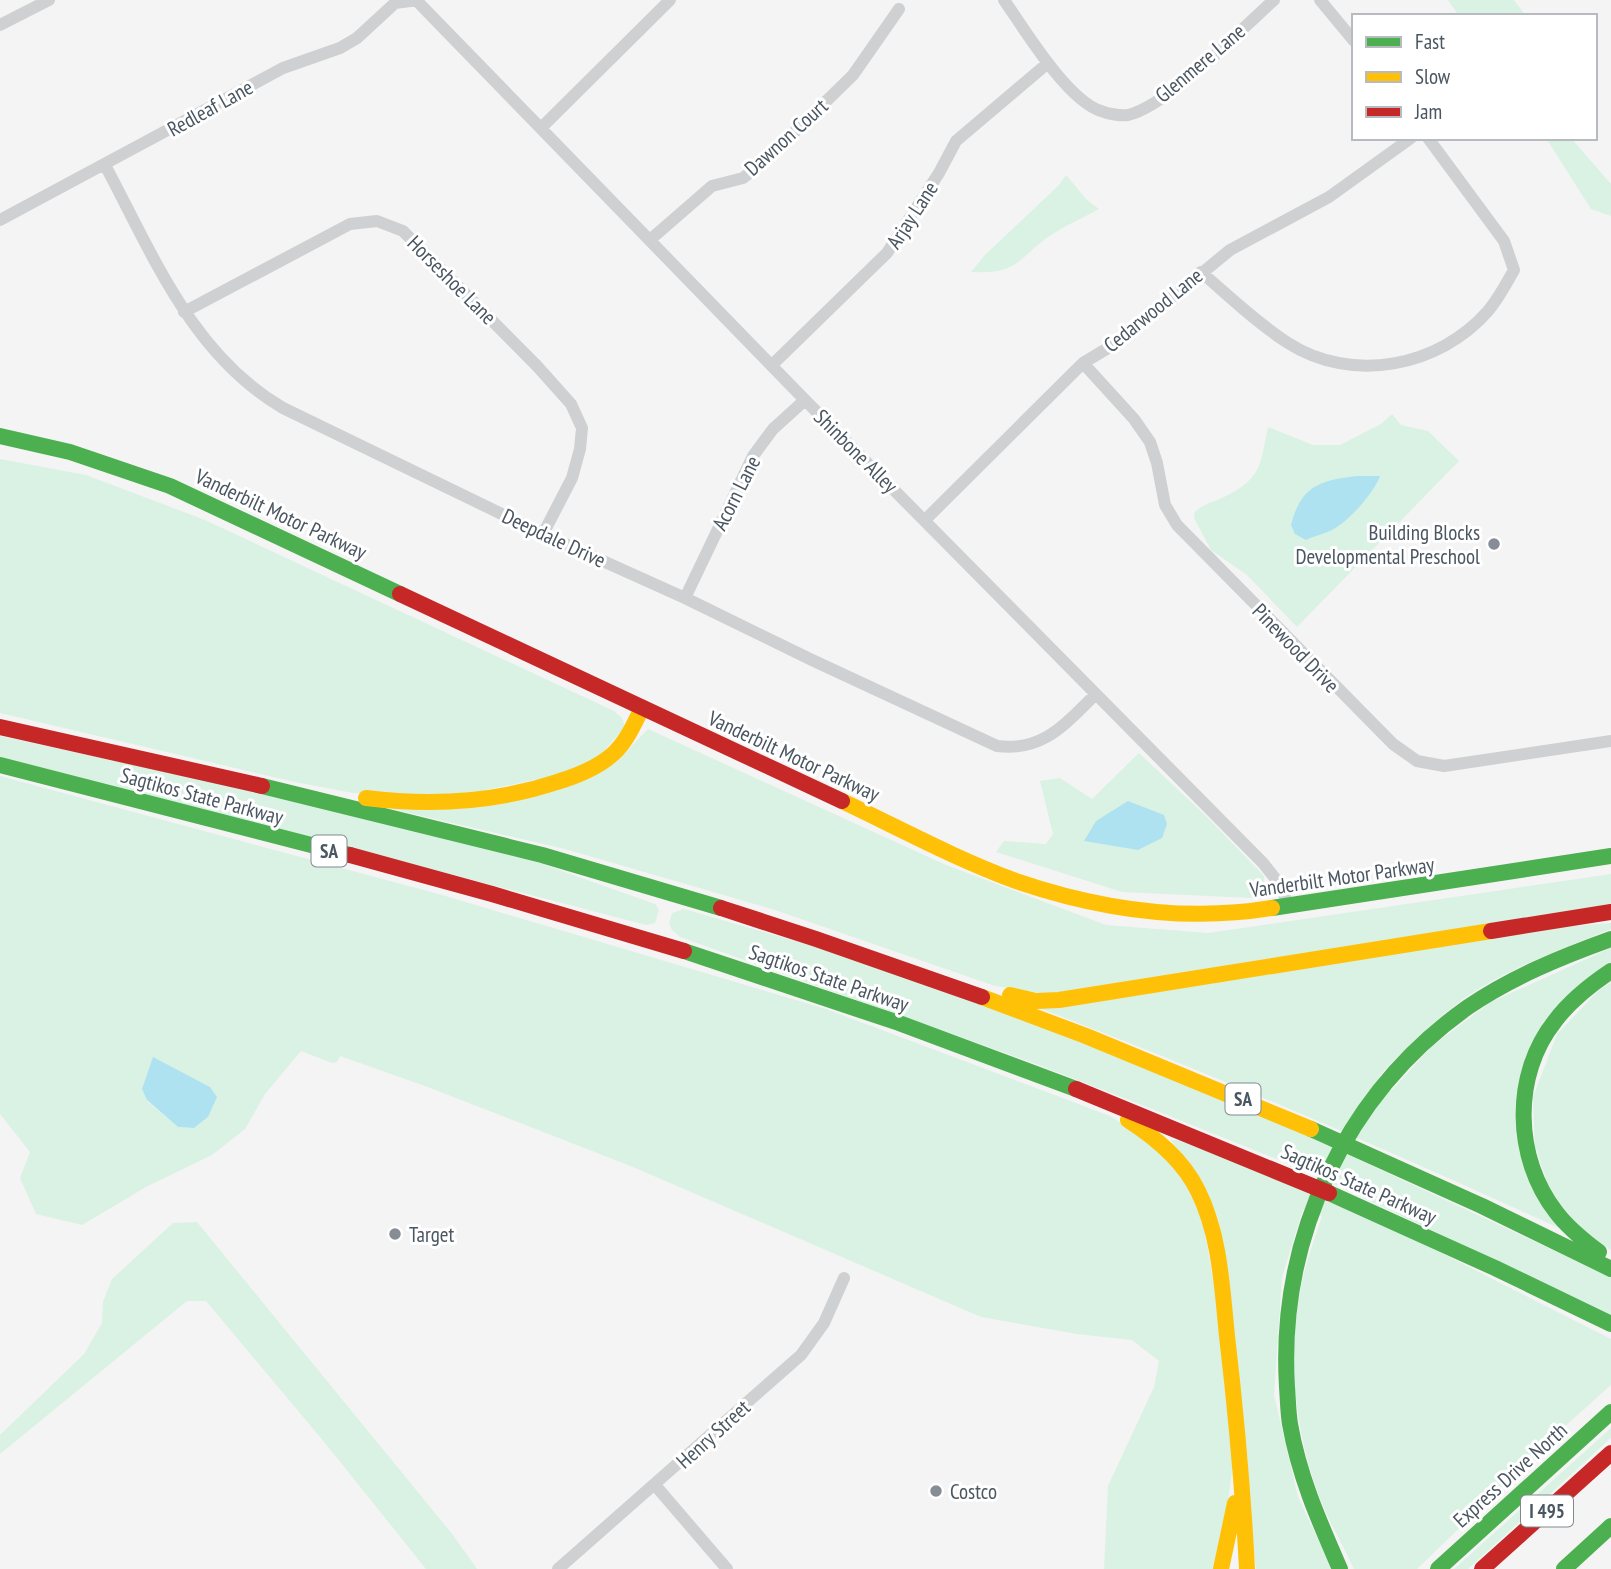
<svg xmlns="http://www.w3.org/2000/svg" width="1611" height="1569" font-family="'PT Sans Narrow',sans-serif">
	<rect width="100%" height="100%" fill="#f4f4f4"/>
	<path fill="#d9f2e3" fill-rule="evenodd" d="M 1448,0 L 1514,0 L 1526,16 L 1459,16 Z
		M 1546,138 L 1571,138 L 1611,184 L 1611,216 L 1591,209 Z
		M 1066,175 L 1087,200 L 1099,209 C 1083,218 1066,225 1051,235 C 1016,259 1019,275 971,272 L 985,255 L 1059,185 Z
		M 1392,414 L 1401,425 L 1428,431 L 1459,461 L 1297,627 L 1247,575 L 1211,550 L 1194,518 L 1195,512 C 1203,504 1214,502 1224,497 C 1263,478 1260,464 1268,427 L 1313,445 L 1340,445 L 1381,424 Z
		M 0,459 L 86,475 L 205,520 L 614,711 L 622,718 L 625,727 L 595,761 L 529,786 L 410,798 L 353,793 L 295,782 L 0,713 Z
		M 648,729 L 946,865 L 1106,925 L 1208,933 L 1611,874 L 1611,904 L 1047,994 L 995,986 L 775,910 L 565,849 L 392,809 L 614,764 Z
		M 0,736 L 295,800 L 528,859 L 655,904 L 659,910 L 655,923 L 646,925 L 0,757 Z
		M 1139,753 L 1207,817 L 1264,876 C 1265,888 1261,894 1251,898 L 1122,892 L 996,852 L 1004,841 L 1046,844 L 1053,834 L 1040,781 L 1060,778 L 1092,799 Z
		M 0,776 L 442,895 L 826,1009 L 1110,1116 L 1150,1142 L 1181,1171 L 1203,1222 L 1224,1341 L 1233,1464 L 1222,1545 L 1213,1569 L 1104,1569 L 1108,1486 L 1154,1387 L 1159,1361 L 1132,1340 L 1077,1334 L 981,1317 L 633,1167 L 425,1086 L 340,1056 L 337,1062 L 332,1063 L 301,1051 L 265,1094 L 245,1129 L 212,1155 L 146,1187 L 82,1225 L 36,1214 L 20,1178 L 30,1152 L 0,1114 ZM 153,1058 L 210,1087 L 208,1117 L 194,1128 L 178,1127 L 147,1101 L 149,1071 Z
		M 684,909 L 886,967 L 1235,1102 L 1611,1277 L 1611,1315 L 1309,1172 L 1142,1105 L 1028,1061 L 680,937 L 672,930 L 669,923 L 672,913 Z
		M 1611,923 L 1611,929 C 1562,949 1510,967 1466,997 C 1434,1020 1406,1048 1379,1076 L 1392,1090 L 1432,1046 L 1491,1002 L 1611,948 L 1611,964 L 1596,974 L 1517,1092 L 1563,1230 C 1388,1150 1212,1073 1031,1005 L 1560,927 Z
		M 1611,983 L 1611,1250 L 1593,1239 L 1554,1201 L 1535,1155 L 1533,1097 L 1557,1034 L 1599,990 Z
		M 1171,1140 L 1182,1140 L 1398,1231 L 1611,1339 L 1611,1385 L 1563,1428 L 1417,1569 L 1354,1569 C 1343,1545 1328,1521 1319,1496 C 1293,1426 1286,1346 1304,1273 C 1309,1254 1316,1235 1322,1216 L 1303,1209 L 1282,1277 L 1274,1395 L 1298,1497 L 1332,1569 L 1256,1569 L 1218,1217 Z
		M 197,1222 L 453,1535 L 477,1569 L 426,1569 L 325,1443 L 206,1301 L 187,1301 L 0,1454 L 0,1435 L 84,1354 L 102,1323 L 103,1302 L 112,1279 L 173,1223 Z
		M 1611,1428 L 1611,1438 L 1468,1569 L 1454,1569 Z"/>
	<path fill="#aee2f0" d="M 1357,476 L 1380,476 C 1374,493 1349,521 1332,530 C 1324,534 1314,536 1306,540 L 1295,534 L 1291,525 C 1301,486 1320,480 1357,476 Z
		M 1128,801 L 1164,815 L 1167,824 L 1162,838 L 1138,850 L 1084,841 L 1096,821 Z
		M 153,1057 L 210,1087 L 217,1097 L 208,1117 L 194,1128 L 178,1127 L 147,1100 L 142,1089 Z"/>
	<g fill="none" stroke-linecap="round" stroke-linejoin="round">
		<path stroke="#ced0d2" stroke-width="12" d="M 416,0 L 805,400 L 1263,863 L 1282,887 L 1288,907
			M 1004,0 C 1025,30 1067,100 1101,111 C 1108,114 1121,116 1128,115 C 1169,105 1240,30 1274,0
			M 1320,0 L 1354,41
			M 0,25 L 49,0
			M 541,128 L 670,0
			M 105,165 C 153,255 192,355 283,408 L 543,534 L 685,598 L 812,660 L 997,746 C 1043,752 1065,724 1095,695
			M 0,220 L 283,68 L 340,48 L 357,38 L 395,3 L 418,0
			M 651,239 L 712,186 L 743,178 L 765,161 L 853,75 L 899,9
			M 1201,272 C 1229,296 1257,323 1288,343 C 1352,384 1439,367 1488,311 C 1499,298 1506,284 1514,270 L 1504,241 L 1428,138
			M 184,312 L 350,224 L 377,221 L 403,231 L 537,366 L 571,404 L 582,428 L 580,449 L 572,478 L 543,534
			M 1083,363 L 1134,419 L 1150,442 L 1157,463 L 1165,505 L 1177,525 L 1393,744 L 1417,761 L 1444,766 L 1611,741
			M 772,365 L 887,253 L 939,173 L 956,141 L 1048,63
			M 925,520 L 1083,363 L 1118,342 L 1230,250 L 1329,197 L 1411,138
			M 685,598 L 753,456 L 773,429 L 805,400
			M 655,1485 L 727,1569
			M 558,1569 L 801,1355 L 824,1323 L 844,1278"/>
		<path stroke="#4caf50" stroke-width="16" d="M 0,436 L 70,452 L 170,486 L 400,594
			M 0,765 L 350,855
			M 262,786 L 542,855 L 721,908
			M 1272,908 L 1611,856
			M 684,951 L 899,1023 L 1076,1089
			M 1311,1129 L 1482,1206 L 1611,1269
			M 1329,1193 L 1495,1268 L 1611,1324
			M 1599,1252 C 1583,1240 1568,1228 1556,1212 C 1514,1158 1512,1075 1555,1021 C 1570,1001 1590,985 1611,971
			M 1340,1569 C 1319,1521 1299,1476 1290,1424 C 1288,1412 1288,1399 1287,1387 C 1278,1238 1345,1094 1468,1007 C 1512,977 1561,957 1611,939
			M 1438,1569 L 1611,1412
			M 1564,1569 L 1611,1526"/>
		<path stroke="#ffc107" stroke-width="16" d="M 366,798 C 431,806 494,803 557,782 C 577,776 598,768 614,753 C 627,741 634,724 642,708
			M 842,801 C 899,828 956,859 1016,881 C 1098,909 1187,922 1272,908
			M 1010,995 L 1036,1001 L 1059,1000 L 1491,931
			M 982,997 L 1086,1036 L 1311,1129
			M 1128,1120 C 1156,1138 1183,1160 1198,1191 C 1220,1235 1222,1287 1227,1336 C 1236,1413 1243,1491 1247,1569
			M 1221,1569 L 1235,1503"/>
		<path stroke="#c62828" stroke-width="16" d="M 400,594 L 842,801
			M 0,727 L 262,786
			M 350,855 L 492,894 L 684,951
			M 721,908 L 816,939 L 982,997
			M 1491,931 L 1611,912
			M 1076,1089 L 1329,1193
			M 1482,1569 L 1611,1453"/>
	</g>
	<g fill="#868d94" stroke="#fff" stroke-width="2.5">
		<circle cx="1494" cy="544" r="7"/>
		<circle cx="395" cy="1234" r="7"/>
		<circle cx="936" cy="1491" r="7"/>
	</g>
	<g text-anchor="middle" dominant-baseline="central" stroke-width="6" stroke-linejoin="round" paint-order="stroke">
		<g fill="#fff" stroke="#808990" stroke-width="2">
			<rect x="311.5" y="835.5" width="35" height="31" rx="5"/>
			<rect x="1225.5" y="1083.5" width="35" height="31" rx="5"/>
			<rect x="1521" y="1495.5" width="52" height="31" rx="5"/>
		</g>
		<g font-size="19" font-weight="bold" fill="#4a5661">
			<text x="329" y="851">SA</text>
			<text x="1243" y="1099">SA</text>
			<text x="1547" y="1511">I 495</text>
		</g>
		<g font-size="21" fill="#4a5661" stroke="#fff">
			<text transform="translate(1200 63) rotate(-40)">Glenmere Lane</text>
			<text transform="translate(210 108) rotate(-29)">Redleaf Lane</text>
			<text transform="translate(786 137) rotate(-42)">Dawnon Court</text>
			<text transform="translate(912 215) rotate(-57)">Arjay Lane</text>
			<text transform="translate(452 280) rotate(45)">Horseshoe Lane</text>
			<text transform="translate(1153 310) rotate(-39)">Cedarwood Lane</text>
			<text transform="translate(856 451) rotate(45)">Shinbone Alley</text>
			<text transform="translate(736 493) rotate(-63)">Acorn Lane</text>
			<text transform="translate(281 514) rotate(25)">Vanderbilt Motor Parkway</text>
			<text transform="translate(554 538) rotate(25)">Deepdale Drive</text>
			<text transform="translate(1296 648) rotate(46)">Pinewood Drive</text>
			<text transform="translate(794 756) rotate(25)">Vanderbilt Motor Parkway</text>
			<text transform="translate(202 796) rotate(15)">Sagtikos State Parkway</text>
			<text transform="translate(1342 877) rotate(-8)">Vanderbilt Motor Parkway</text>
			<text transform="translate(829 978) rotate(19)">Sagtikos State Parkway</text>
			<text transform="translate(1359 1184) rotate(24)">Sagtikos State Parkway</text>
			<text transform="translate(713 1434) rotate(-42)">Henry Street</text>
			<text transform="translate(1510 1475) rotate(-42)">Express Drive North</text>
		</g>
		<g font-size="21" fill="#4a5661" stroke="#fff" text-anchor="start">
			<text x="1480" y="532" text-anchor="end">Building Blocks<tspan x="1480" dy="24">Developmental Preschool</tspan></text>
			<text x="409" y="1234">Target</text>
			<text x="950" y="1491">Costco</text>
		</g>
	</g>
	<rect x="1352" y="14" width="245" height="126" fill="#ffffff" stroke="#b7bbc0" stroke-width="2"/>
	<rect x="1366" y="37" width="35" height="10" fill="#4caf50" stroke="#b7bbc0" stroke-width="2"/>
	<text x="1415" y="49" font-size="21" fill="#4a5661">Fast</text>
	<rect x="1366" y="72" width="35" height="10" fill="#ffc107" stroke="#b7bbc0" stroke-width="2"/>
	<text x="1415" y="84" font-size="21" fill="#4a5661">Slow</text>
	<rect x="1366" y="107" width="35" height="10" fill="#c62828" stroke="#b7bbc0" stroke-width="2"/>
	<text x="1415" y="119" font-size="21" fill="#4a5661">Jam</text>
</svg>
